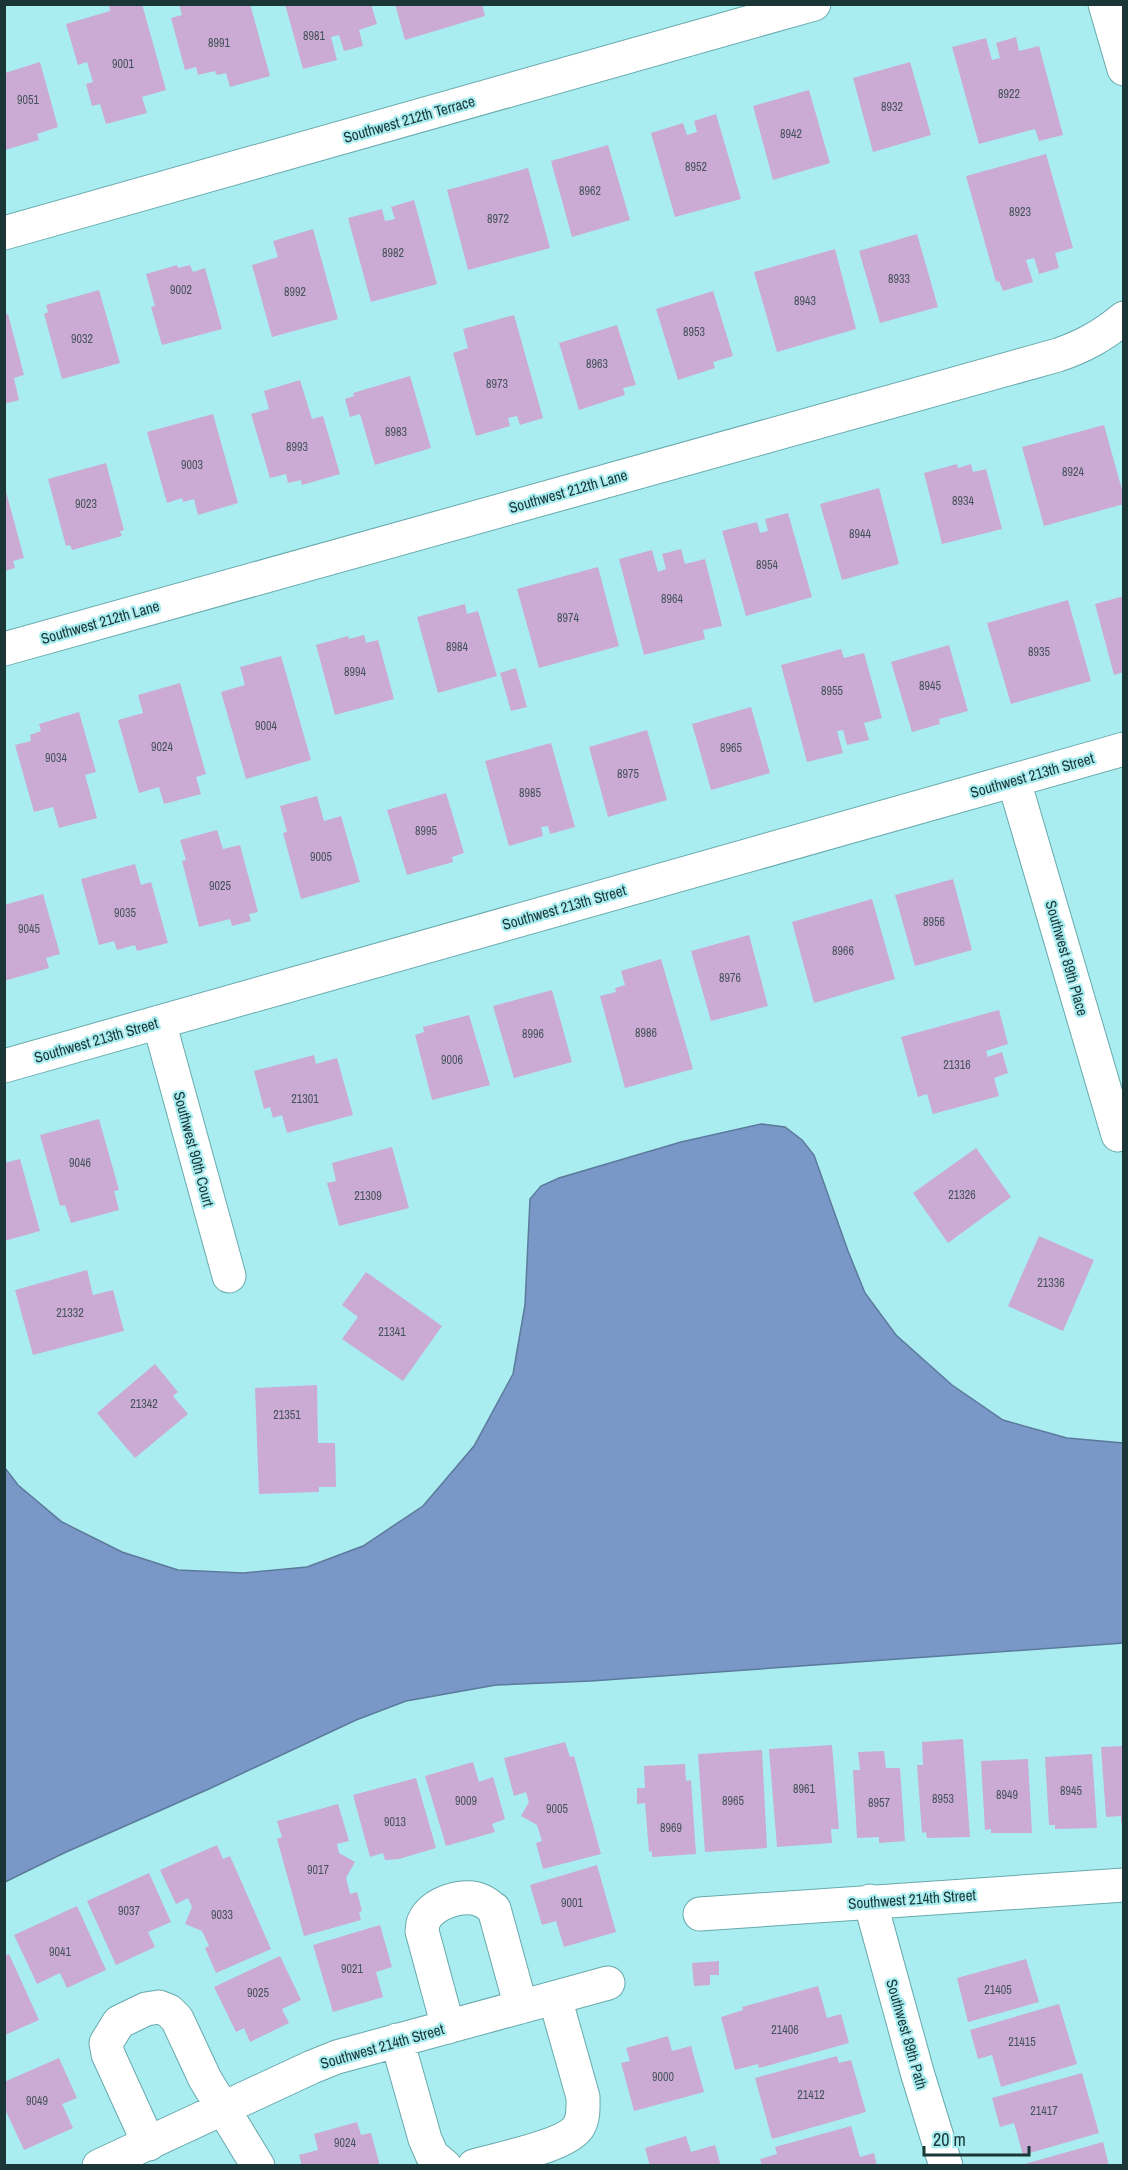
<svg xmlns="http://www.w3.org/2000/svg" width="1128" height="2170" font-family="'Archivo Narrow',sans-serif">
	<rect width="100%" height="100%" fill="#aaedf0"/>
	<path fill="#7997c7" stroke="#5c7a9c" stroke-width="1.5" d="M 761,1124 L 785,1127 L 802,1140 L 814,1155 L 848,1251 L 865,1293 L 896,1335 L 952,1385 L 1003,1420 L 1067,1438 L 1123,1443 L 1123,1643 L 591,1681 L 496,1685 L 406,1701 L 356,1720 L 211,1788 L 64,1853 L 5,1882 L 5,1468 L 18,1485 L 62,1522 L 122,1552 L 178,1570 L 243,1573 L 307,1567 L 363,1546 L 423,1506 L 474,1446 L 513,1374 L 525,1305 L 530,1199 L 541,1186 L 559,1178 L 681,1142 Z"/>
	<path fill="#cbabd3" d="M 109,4 L 142,4 L 166,90 L 142,97 L 147,113 L 106,124 L 100,104 L 92,106 L 86,84 L 93,82 L 87,62 L 78,65 L 66,24 L 110,11 Z
		M 179,4 L 250,4 L 270,76 L 230,87 L 226,73 L 217,75 L 215,71 L 198,75 L 196,67 L 185,70 L 171,18 L 182,15 Z
		M 285,4 L 371,4 L 377,24 L 359,30 L 363,46 L 344,51 L 339,35 L 331,37 L 337,60 L 303,69 Z
		M 395,4 L 482,4 L 485,16 L 405,40 Z
		M 1016,37 L 1019,51 L 1039,46 L 1063,135 L 1039,141 L 1035,129 L 979,144 L 952,47 L 986,38 L 992,60 L 1000,58 L 996,43 Z
		M 40,62 L 58,127 L 37,134 L 39,140 L 5,150 L 5,73 Z
		M 910,62 L 931,135 L 873,152 L 853,78 Z
		M 809,90 L 830,163 L 773,180 L 753,106 Z
		M 716,114 L 741,199 L 675,217 L 651,133 L 683,123 L 687,135 L 697,132 L 694,121 Z
		M 608,145 L 630,220 L 572,237 L 551,161 Z
		M 1046,154 L 1073,248 L 1055,253 L 1059,268 L 1039,274 L 1034,258 L 1026,260 L 1033,282 L 1003,291 L 999,281 L 996,282 L 966,176 Z
		M 528,168 L 550,248 L 468,270 L 447,190 Z
		M 414,200 L 437,284 L 371,302 L 348,218 L 382,209 L 385,221 L 395,219 L 391,207 Z
		M 313,229 L 338,319 L 272,337 L 252,265 L 278,257 L 273,241 Z
		M 917,234 L 938,307 L 880,323 L 859,251 Z
		M 835,249 L 856,329 L 777,352 L 754,272 Z
		M 177,265 L 178,268 L 190,265 L 193,272 L 205,268 L 222,329 L 162,345 L 151,307 L 155,306 L 146,274 Z
		M 99,290 L 120,363 L 62,379 L 44,314 L 48,312 L 46,305 Z
		M 713,291 L 733,356 L 713,362 L 715,368 L 678,380 L 656,309 Z
		M 8,314 L 24,375 L 14,378 L 19,400 L 4,404 L 4,315 Z
		M 514,315 L 543,418 L 520,425 L 517,416 L 508,418 L 510,426 L 476,436 L 453,353 L 468,348 L 463,329 Z
		M 617,325 L 636,385 L 623,388 L 625,395 L 579,410 L 559,343 Z
		M 410,376 L 431,448 L 375,465 L 360,414 L 350,417 L 345,399 L 354,396 L 353,393 Z
		M 300,380 L 312,419 L 323,416 L 340,474 L 302,485 L 301,480 L 288,483 L 286,474 L 270,478 L 251,414 L 269,409 L 264,391 Z
		M 213,414 L 238,503 L 198,515 L 194,499 L 183,502 L 182,498 L 167,503 L 147,432 Z
		M 1104,425 L 1124,497 L 1124,504 L 1044,526 L 1022,447 Z
		M 106,463 L 124,530 L 120,531 L 122,536 L 72,550 L 70,545 L 66,546 L 48,479 Z
		M 957,464 L 958,468 L 971,464 L 973,472 L 986,469 L 1002,529 L 942,544 L 924,473 Z
		M 5,488 L 24,558 L 13,561 L 15,568 L 5,571 Z
		M 879,488 L 899,564 L 842,580 L 820,504 Z
		M 788,513 L 812,597 L 746,616 L 722,531 L 757,522 L 760,533 L 768,531 L 765,519 Z
		M 681,549 L 685,564 L 705,559 L 722,626 L 703,630 L 705,639 L 644,655 L 619,559 L 652,550 L 658,572 L 666,569 L 662,554 Z
		M 598,567 L 619,646 L 539,668 L 517,589 Z
		M 1124,596 L 1124,672 L 1114,675 L 1095,604 Z
		M 1068,600 L 1091,681 L 1011,704 L 987,623 Z
		M 465,604 L 467,614 L 478,611 L 497,676 L 438,693 L 417,617 Z
		M 364,635 L 366,643 L 378,640 L 394,699 L 335,715 L 316,645 L 348,636 L 349,639 Z
		M 949,645 L 968,711 L 939,719 L 940,724 L 912,732 L 891,662 Z
		M 841,649 L 844,658 L 864,653 L 882,718 L 864,723 L 869,740 L 847,745 L 843,730 L 837,731 L 843,753 L 807,762 L 781,665 Z
		M 281,656 L 311,760 L 246,779 L 221,692 L 245,685 L 240,667 Z
		M 516,668 L 527,707 L 511,711 L 500,673 Z
		M 180,683 L 206,774 L 196,777 L 201,794 L 164,804 L 159,787 L 139,793 L 118,720 L 143,713 L 138,695 Z
		M 751,707 L 770,773 L 711,790 L 692,724 Z
		M 79,712 L 96,772 L 85,775 L 97,818 L 59,828 L 53,807 L 34,812 L 15,745 L 31,741 L 30,735 L 41,731 L 39,724 Z
		M 647,730 L 667,800 L 608,817 L 589,747 Z
		M 551,743 L 575,827 L 550,834 L 548,826 L 541,827 L 543,836 L 509,846 L 485,761 Z
		M 446,793 L 464,853 L 452,857 L 453,862 L 407,875 L 387,810 Z
		M 317,796 L 324,821 L 341,816 L 360,882 L 301,899 L 283,833 L 287,832 L 280,806 Z
		M 217,830 L 223,849 L 240,845 L 258,912 L 249,914 L 251,921 L 232,926 L 230,919 L 199,927 L 182,861 L 186,860 L 180,840 Z
		M 135,864 L 141,885 L 151,882 L 168,943 L 137,951 L 135,945 L 117,950 L 114,941 L 99,945 L 81,879 Z
		M 953,879 L 972,950 L 915,966 L 895,895 Z
		M 43,894 L 60,954 L 46,958 L 49,968 L 4,981 L 4,905 Z
		M 872,899 L 895,979 L 814,1003 L 792,922 Z
		M 749,935 L 768,1006 L 711,1021 L 691,951 Z
		M 661,959 L 693,1069 L 625,1088 L 600,996 L 616,992 L 615,988 L 625,985 L 621,971 Z
		M 552,990 L 572,1062 L 514,1078 L 493,1006 Z
		M 999,1010 L 1008,1044 L 986,1051 L 988,1057 L 1002,1052 L 1008,1073 L 994,1078 L 999,1096 L 933,1114 L 927,1094 L 918,1097 L 901,1037 Z
		M 469,1015 L 490,1085 L 432,1100 L 415,1035 L 424,1032 L 423,1027 Z
		M 314,1055 L 316,1064 L 337,1058 L 353,1115 L 287,1133 L 282,1115 L 273,1118 L 270,1107 L 264,1109 L 254,1071 Z
		M 99,1119 L 119,1190 L 114,1191 L 119,1210 L 71,1223 L 65,1205 L 60,1206 L 40,1135 Z
		M 392,1147 L 409,1208 L 339,1226 L 327,1183 L 336,1181 L 332,1163 Z
		M 976,1148 L 1011,1197 L 948,1243 L 913,1193 Z
		M 20,1159 L 40,1231 L 4,1241 L 4,1163 Z
		M 1039,1236 L 1094,1260 L 1063,1331 L 1008,1306 Z
		M 87,1270 L 93,1295 L 113,1290 L 124,1331 L 33,1355 L 15,1290 Z
		M 366,1272 L 442,1326 L 403,1381 L 342,1339 L 358,1317 L 342,1305 Z
		M 155,1364 L 178,1392 L 173,1396 L 188,1414 L 135,1458 L 97,1413 Z
		M 317,1385 L 318,1443 L 335,1443 L 336,1487 L 319,1487 L 319,1492 L 259,1494 L 255,1388 Z
		M 963,1739 L 970,1837 L 927,1838 L 926,1832 L 922,1833 L 917,1765 L 923,1765 L 922,1742 Z
		M 565,1742 L 570,1757 L 574,1756 L 601,1854 L 543,1869 L 536,1843 L 542,1841 L 537,1825 L 521,1816 L 529,1802 L 526,1792 L 514,1796 L 504,1758 Z
		M 832,1745 L 839,1829 L 831,1829 L 832,1843 L 777,1847 L 769,1749 Z
		M 1124,1746 L 1124,1823 L 1121,1823 L 1121,1816 L 1106,1817 L 1101,1747 Z
		M 762,1750 L 767,1848 L 705,1852 L 698,1754 Z
		M 884,1751 L 886,1768 L 900,1768 L 905,1841 L 879,1843 L 879,1837 L 857,1838 L 853,1770 L 860,1770 L 858,1752 Z
		M 1092,1754 L 1097,1828 L 1055,1829 L 1055,1825 L 1049,1825 L 1045,1757 Z
		M 1028,1759 L 1032,1833 L 991,1833 L 991,1829 L 985,1830 L 981,1761 Z
		M 473,1762 L 479,1782 L 493,1777 L 505,1819 L 492,1824 L 495,1832 L 446,1846 L 425,1776 Z
		M 685,1764 L 686,1781 L 691,1780 L 696,1854 L 652,1857 L 652,1851 L 649,1852 L 645,1803 L 637,1804 L 637,1788 L 645,1788 L 644,1766 Z
		M 416,1778 L 436,1848 L 399,1859 L 385,1860 L 383,1853 L 370,1857 L 353,1795 Z
		M 338,1804 L 349,1841 L 337,1844 L 339,1853 L 355,1862 L 346,1878 L 350,1894 L 357,1892 L 362,1911 L 359,1912 L 361,1920 L 304,1936 L 277,1839 L 282,1837 L 277,1821 Z
		M 217,1845 L 223,1859 L 230,1856 L 271,1949 L 216,1973 L 205,1948 L 209,1946 L 202,1931 L 185,1924 L 192,1907 L 188,1898 L 176,1904 L 160,1870 Z
		M 597,1865 L 616,1932 L 564,1947 L 556,1921 L 542,1925 L 530,1885 Z
		M 149,1873 L 171,1922 L 148,1932 L 155,1947 L 116,1965 L 87,1901 Z
		M 77,1906 L 106,1970 L 67,1988 L 60,1973 L 37,1984 L 14,1935 Z
		M 380,1925 L 392,1967 L 376,1972 L 383,1997 L 333,2012 L 313,1945 Z
		M 9,1954 L 39,2020 L 5,2035 L 5,1956 Z
		M 280,1956 L 301,2000 L 282,2009 L 289,2023 L 250,2042 L 244,2028 L 236,2032 L 214,1987 Z
		M 1026,1959 L 1039,2002 L 968,2022 L 957,1978 Z
		M 719,1961 L 719,1975 L 710,1975 L 710,1985 L 694,1986 L 692,1963 Z
		M 818,1986 L 827,2018 L 841,2014 L 849,2043 L 759,2068 L 758,2064 L 735,2070 L 721,2017 L 743,2010 L 742,2007 Z
		M 1059,2004 L 1077,2064 L 1001,2087 L 992,2055 L 978,2059 L 970,2030 Z
		M 668,2036 L 672,2051 L 691,2046 L 704,2092 L 634,2111 L 621,2063 L 630,2061 L 626,2048 Z
		M 837,2056 L 839,2063 L 851,2060 L 866,2112 L 772,2139 L 755,2078 Z
		M 59,2058 L 77,2098 L 62,2104 L 73,2128 L 24,2150 L 4,2107 L 4,2082 Z
		M 1082,2073 L 1099,2133 L 1023,2155 L 1014,2123 L 1000,2127 L 992,2098 Z
		M 357,2122 L 361,2135 L 371,2133 L 380,2166 L 302,2166 L 299,2155 L 318,2150 L 314,2134 Z
		M 851,2126 L 860,2157 L 874,2153 L 877,2166 L 762,2166 L 760,2159 L 777,2154 L 775,2147 Z
		M 686,2136 L 691,2152 L 715,2145 L 721,2166 L 650,2166 L 645,2148 Z
		M 1103,2142 L 1109,2166 L 1021,2166 L 1021,2165 Z"/>
	<g fill="none" stroke-linecap="round" stroke-linejoin="round">
		<defs>
			<path id="minor" d="M 1105,4 L 1124,69
				M 4,233 L 814,4
				M 4,649 L 1058,355 C 1084,346 1102,336 1124,318
				M 1014,781 L 1118,1135
				M 159,1022 L 229,1276
				M 4,1066 L 1124,749
				M 870,1901 L 917,2072 L 946,2166
				M 700,1914 L 1124,1885
				M 448,2027 L 422,1931 C 423,1928 422,1924 424,1921 C 431,1903 465,1892 482,1901 C 486,1902 490,1907 494,1909 L 521,2007
				M 397,2040 L 425,2139 L 432,2155 L 445,2166
				M 149,2144 L 108,2054 L 106,2043 L 119,2022 L 146,2009 L 159,2007 L 169,2011 L 177,2019 L 205,2079 L 258,2166
				M 99,2166 L 312,2067 L 337,2057 L 608,1983
				M 474,2166 C 497,2159 568,2146 579,2126 C 584,2117 583,2106 583,2097 L 555,1998"/>
		</defs>
		<use href="#minor" stroke="#68a9ad" stroke-width="35"/>
		<use href="#minor" stroke="#fff" stroke-width="33"/>
	</g>
	<g text-anchor="middle" dominant-baseline="central" stroke-width="4.5" stroke-linejoin="round" paint-order="stroke">
		<g font-size="12" fill="#46535e">
			<text x="314" y="36">8981</text>
			<text x="219" y="43">8991</text>
			<text x="123" y="64">9001</text>
			<text x="1009" y="94">8922</text>
			<text x="28" y="100">9051</text>
			<text x="892" y="107">8932</text>
			<text x="791" y="134">8942</text>
			<text x="696" y="167">8952</text>
			<text x="590" y="191">8962</text>
			<text x="1020" y="212">8923</text>
			<text x="498" y="219">8972</text>
			<text x="393" y="253">8982</text>
			<text x="899" y="279">8933</text>
			<text x="181" y="290">9002</text>
			<text x="295" y="292">8992</text>
			<text x="805" y="301">8943</text>
			<text x="694" y="332">8953</text>
			<text x="82" y="339">9032</text>
			<text x="597" y="364">8963</text>
			<text x="497" y="384">8973</text>
			<text x="396" y="432">8983</text>
			<text x="297" y="447">8993</text>
			<text x="192" y="465">9003</text>
			<text x="1073" y="472">8924</text>
			<text x="963" y="501">8934</text>
			<text x="86" y="504">9023</text>
			<text x="860" y="534">8944</text>
			<text x="767" y="565">8954</text>
			<text x="672" y="599">8964</text>
			<text x="568" y="618">8974</text>
			<text x="457" y="647">8984</text>
			<text x="1039" y="652">8935</text>
			<text x="355" y="672">8994</text>
			<text x="930" y="686">8945</text>
			<text x="832" y="691">8955</text>
			<text x="266" y="726">9004</text>
			<text x="162" y="747">9024</text>
			<text x="731" y="748">8965</text>
			<text x="56" y="758">9034</text>
			<text x="628" y="774">8975</text>
			<text x="530" y="793">8985</text>
			<text x="426" y="831">8995</text>
			<text x="321" y="857">9005</text>
			<text x="220" y="886">9025</text>
			<text x="125" y="913">9035</text>
			<text x="934" y="922">8956</text>
			<text x="29" y="929">9045</text>
			<text x="843" y="951">8966</text>
			<text x="730" y="978">8976</text>
			<text x="646" y="1033">8986</text>
			<text x="533" y="1034">8996</text>
			<text x="452" y="1060">9006</text>
			<text x="957" y="1065">21316</text>
			<text x="305" y="1099">21301</text>
			<text x="80" y="1163">9046</text>
			<text x="962" y="1195">21326</text>
			<text x="368" y="1196">21309</text>
			<text x="1051" y="1283">21336</text>
			<text x="70" y="1313">21332</text>
			<text x="392" y="1332">21341</text>
			<text x="144" y="1404">21342</text>
			<text x="287" y="1415">21351</text>
			<text x="804" y="1789">8961</text>
			<text x="1071" y="1791">8945</text>
			<text x="1007" y="1795">8949</text>
			<text x="943" y="1799">8953</text>
			<text x="466" y="1801">9009</text>
			<text x="733" y="1801">8965</text>
			<text x="879" y="1803">8957</text>
			<text x="557" y="1809">9005</text>
			<text x="395" y="1822">9013</text>
			<text x="671" y="1828">8969</text>
			<text x="318" y="1870">9017</text>
			<text x="572" y="1903">9001</text>
			<text x="129" y="1911">9037</text>
			<text x="222" y="1915">9033</text>
			<text x="60" y="1952">9041</text>
			<text x="352" y="1969">9021</text>
			<text x="998" y="1990">21405</text>
			<text x="258" y="1993">9025</text>
			<text x="785" y="2030">21406</text>
			<text x="1022" y="2042">21415</text>
			<text x="663" y="2077">9000</text>
			<text x="811" y="2095">21412</text>
			<text x="37" y="2101">9049</text>
			<text x="1044" y="2111">21417</text>
			<text x="345" y="2143">9024</text>
		</g>
		<g font-size="15" fill="#1a3637" stroke="#aaedf0">
			<text transform="translate(409 119) rotate(-16)">Southwest 212th Terrace</text>
			<text transform="translate(568 491) rotate(-16)">Southwest 212th Lane</text>
			<text transform="translate(100 622) rotate(-16)">Southwest 212th Lane</text>
			<text transform="translate(1032 775) rotate(-16)">Southwest 213th Street</text>
			<text transform="translate(564 907) rotate(-16)">Southwest 213th Street</text>
			<text transform="translate(1067 958) rotate(74)">Southwest 89th Place</text>
			<text transform="translate(96 1040) rotate(-16)">Southwest 213th Street</text>
			<text transform="translate(194 1149) rotate(75)">Southwest 90th Court</text>
			<text transform="translate(912 1899) rotate(-4)">Southwest 214th Street</text>
			<text transform="translate(907 2034) rotate(74)">Southwest 89th Path</text>
			<text transform="translate(382 2046) rotate(-16)">Southwest 214th Street</text>
		</g>
	</g>
	<rect width="1128" height="2170" fill="none" stroke="#1a3637" stroke-width="12"/>
	<path d="M924 2146v9h105v-9" fill="none" stroke="#1a3637" stroke-width="3"/>
	<text x="933" y="2146" font-size="18" fill="#1a3637" stroke="#aaedf0" stroke-width="4.5" paint-order="stroke">20 m</text>
</svg>
